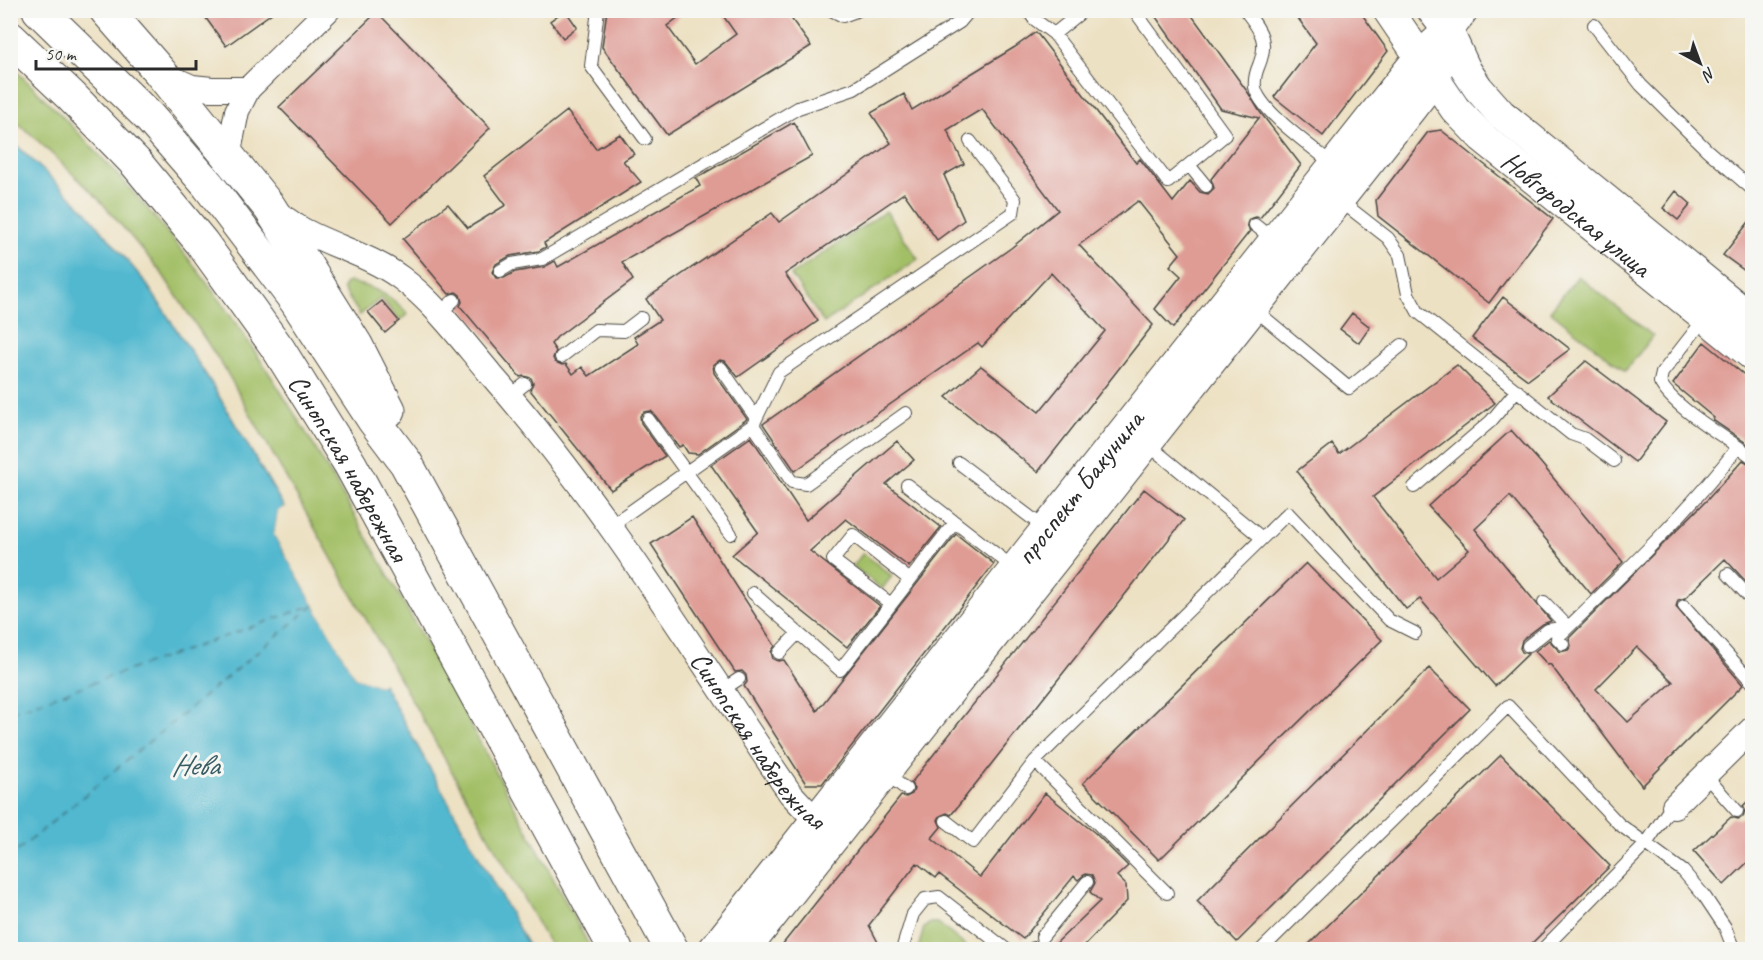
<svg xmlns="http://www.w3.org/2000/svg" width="1763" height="960" font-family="Caveat,sans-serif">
	<rect width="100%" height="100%" fill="#f6f6f2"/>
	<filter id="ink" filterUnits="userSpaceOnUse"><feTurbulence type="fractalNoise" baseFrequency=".0167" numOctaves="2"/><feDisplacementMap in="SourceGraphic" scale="12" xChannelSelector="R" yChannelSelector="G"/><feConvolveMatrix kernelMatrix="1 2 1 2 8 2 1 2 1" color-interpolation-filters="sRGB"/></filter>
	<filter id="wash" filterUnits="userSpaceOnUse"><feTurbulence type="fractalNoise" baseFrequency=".008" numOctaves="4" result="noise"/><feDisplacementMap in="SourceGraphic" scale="24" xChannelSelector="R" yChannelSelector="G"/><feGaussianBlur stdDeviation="1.35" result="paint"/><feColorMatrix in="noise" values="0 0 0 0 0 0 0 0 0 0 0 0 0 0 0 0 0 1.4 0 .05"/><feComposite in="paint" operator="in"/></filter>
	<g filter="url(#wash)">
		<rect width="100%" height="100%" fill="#ede1c3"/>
		<path fill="#a3bf66" stroke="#677548" stroke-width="1.5" d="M 10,65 C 72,124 131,186 184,253 C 258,347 318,451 377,555 C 450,685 521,818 591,949 L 552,949 L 226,371 L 161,272 L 98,198 L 32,135 L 11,118 Z
			M 886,211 L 918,259 L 824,323 L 791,275 Z
			M 1578,276 L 1653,336 L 1625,371 L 1550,311 Z
			M 349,282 C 374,287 391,295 408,314 L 400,320 L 381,298 L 360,315 L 343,289 L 345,284 Z
			M 863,553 L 892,576 L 882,589 L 853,566 Z
			M 930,923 L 938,923 L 969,949 L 918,949 L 924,928 Z"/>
		<path fill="#51b8cf" stroke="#3e727d" stroke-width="1.5" d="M 10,139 L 85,210 L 146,283 L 210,381 L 284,507 L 278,511 L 274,535 L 355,677 L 379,686 L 383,684 L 530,949 L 11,949 Z"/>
		<path fill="#ede1c3" d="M 284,507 L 285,510 L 281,513 L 277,534 L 357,674 L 379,682 L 382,681 L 383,684 L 379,686 L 355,677 L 274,535 L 278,511 Z"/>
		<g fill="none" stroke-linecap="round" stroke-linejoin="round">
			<path stroke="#385c64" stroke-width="1.5" stroke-dasharray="8 6" stroke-linecap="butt" d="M 10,712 L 314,605 L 10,857"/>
		</g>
		<g id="blocks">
			<path fill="#df9c95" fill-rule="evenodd" d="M 200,10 L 276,10 L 226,46 Z
				M 565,10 L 577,27 L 563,38 L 550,21 Z
				M 607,10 L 688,10 L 667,26 L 695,64 L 736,34 L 719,10 L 785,10 L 811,46 L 667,135 L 602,47 Z
				M 1151,10 L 1188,10 L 1249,94 L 1260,112 L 1301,165 L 1260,218 L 1256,217 L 1249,219 L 1247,224 L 1250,231 L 1173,328 L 1155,309 L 1181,276 L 1170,266 L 1180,254 L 1138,201 L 1079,245 L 1153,325 L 1038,472 L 946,397 L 981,366 L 1039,412 L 1105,331 L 1051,273 L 982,347 L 978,343 L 795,471 L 763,424 L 1011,248 L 1058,210 L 982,109 L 947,130 L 964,164 L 944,175 L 964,220 L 937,240 L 904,193 L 785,274 L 818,321 L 738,377 L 725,361 L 720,360 L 713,365 L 714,373 L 747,419 L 698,454 L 688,453 L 683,445 L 679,447 L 654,414 L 651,411 L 644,412 L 640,416 L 641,423 L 665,456 L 611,490 L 530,390 L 533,383 L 531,378 L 524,376 L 520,377 L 460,306 L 462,302 L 460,295 L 456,292 L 449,294 L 403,239 L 448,204 L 468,228 L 506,205 L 484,176 L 567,111 L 596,149 L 620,134 L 634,154 L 623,161 L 641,182 L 544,243 L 546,247 L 539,251 L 510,256 L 496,264 L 492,272 L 496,278 L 504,278 L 515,272 L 544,267 L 555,261 L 558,267 L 700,186 L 696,178 L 794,122 L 812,156 L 622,262 L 633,280 L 557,337 L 551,344 L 556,351 L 553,358 L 555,362 L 562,365 L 566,364 L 573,374 L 582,367 L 589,376 L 638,344 L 634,337 L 660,320 L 646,299 L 772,213 L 779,222 L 891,143 L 871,113 L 904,94 L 912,110 L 1015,47 L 1036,32 L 1136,163 L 1140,159 L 1173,202 L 1190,181 L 1200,192 L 1208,194 L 1214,188 L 1211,179 L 1259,118 L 1221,109 Z
				M 1292,10 L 1359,10 L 1388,51 L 1323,136 L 1274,97 L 1316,43 Z
				M 377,12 L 490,128 L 392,223 L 279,107 Z
				M 1441,130 L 1553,219 L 1489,303 L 1378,216 L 1376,200 L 1428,132 Z
				M 1676,191 L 1691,204 L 1678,220 L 1663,208 Z
				M 1752,218 L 1752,276 L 1723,255 Z
				M 1503,297 L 1570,349 L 1528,380 L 1472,338 Z
				M 382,301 L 399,321 L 385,333 L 368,312 Z
				M 1352,313 L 1370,327 L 1359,343 L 1340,329 Z
				M 1704,342 L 1752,381 L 1752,447 L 1713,420 L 1714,418 L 1673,384 Z
				M 1586,361 L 1666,422 L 1635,462 L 1548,396 Z
				M 1457,365 L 1495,403 L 1373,497 L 1436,578 L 1469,550 L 1428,506 L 1511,430 L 1540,462 L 1623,562 L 1591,594 L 1510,496 L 1475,529 L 1551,621 L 1543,624 L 1522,640 L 1520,648 L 1522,652 L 1528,654 L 1495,686 L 1420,599 L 1406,609 L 1297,471 L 1332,444 L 1339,454 Z
				M 751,437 L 806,520 L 897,441 L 914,460 L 886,484 L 941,527 L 909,567 L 846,519 L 810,551 L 880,606 L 847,647 L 732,555 L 758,532 L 711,465 Z
				M 1743,460 L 1752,465 L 1752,588 L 1725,559 L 1685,598 L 1678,600 L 1676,607 L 1743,685 L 1642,786 L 1550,664 L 1548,665 L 1535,651 L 1549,640 L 1560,652 L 1568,650 L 1571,646 L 1569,638 L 1708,499 ZM 1637,647 L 1673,682 L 1628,722 L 1596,689 Z
				M 1144,489 L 1184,520 L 951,815 L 947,813 L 940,816 L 938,820 L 941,827 L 932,838 L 980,877 L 1045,793 L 1095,833 L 1128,866 L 1117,876 L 1126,885 L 1127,901 L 1080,950 L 1049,950 L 1100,901 L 1090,892 L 1095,883 L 1092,875 L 1085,874 L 1078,880 L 1074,876 L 1023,939 L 939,874 L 936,878 L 917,863 L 869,925 L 882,950 L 778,950 L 901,796 L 906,797 L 912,794 L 914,789 L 911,783 Z
				M 692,517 L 775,646 L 771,652 L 773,659 L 778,661 L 784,660 L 817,711 L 956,534 L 994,564 L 822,784 L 806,784 L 744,686 L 747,682 L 746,675 L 742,671 L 735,672 L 651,544 Z
				M 1306,563 L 1382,640 L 1159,860 L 1083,783 Z
				M 1429,668 L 1470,709 L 1237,942 L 1197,901 Z
				M 1501,755 L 1610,866 L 1525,950 L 1303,950 Z
				M 1752,797 L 1752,858 L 1724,885 L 1694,851 L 1731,817 L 1738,819 L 1743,817 L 1745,810 L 1743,806 Z"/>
		</g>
	</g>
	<g filter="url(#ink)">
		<use href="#blocks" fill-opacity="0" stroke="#484642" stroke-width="1.5"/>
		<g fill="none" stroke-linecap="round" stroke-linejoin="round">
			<defs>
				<path id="service" d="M 598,10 L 591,66 L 645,139
					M 831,10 L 843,16 L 859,10
					M 1028,10 L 1034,19 L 1054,34 L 1168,182 L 1225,135 L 1134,10
					M 1245,10 C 1260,30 1269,40 1259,65 C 1256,72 1254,79 1255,87 C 1259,111 1315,149 1334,165
					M 1594,25 L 1641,85 L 1707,150 L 1752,189
					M 1054,34 L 1084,10
					M 1189,165 L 1206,186
					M 1338,199 L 1388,238 L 1400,255 L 1408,294 L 1418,312 L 1571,434 L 1585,439 L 1614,461
					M 1255,225 L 1275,241
					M 500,271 L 512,264 L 542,259 L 798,108 L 854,89 L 960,22 L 970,10
					M 1253,308 L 1349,388 L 1402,345
					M 439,314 L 454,300
					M 1705,318 L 1662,373 L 1660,382 C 1674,409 1728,438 1752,457
					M 561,357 L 596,330 L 624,331 L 641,318
					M 721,368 L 756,418
					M 510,396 L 525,384
					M 648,419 L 731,534
					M 753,425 L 792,482 L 806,484 L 906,413
					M 1146,443 L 1262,538
					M 959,463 L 1046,529
					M 907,485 L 1014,568
					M 1414,487 L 1491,421 L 1517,390
					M 610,526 L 753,425 L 779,372 L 1013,213 L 1015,200 L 970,141
					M 1728,574 L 1752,600
					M 753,593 L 840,670 L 955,522
					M 891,604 L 833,560 L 853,535 L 910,580
					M 1684,606 L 1752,682
					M 1563,644 L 1557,638 C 1620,577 1685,516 1738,447
					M 1528,646 L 1548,630 L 1568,627 L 1544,602
					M 779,653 L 798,633
					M 722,690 L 739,679
					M 1035,761 L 1167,893
					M 886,774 L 906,789
					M 1705,775 L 1737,811
					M 946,821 L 973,842 L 1035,761 L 1288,513 L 1389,620 L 1415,633
					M 1042,937 L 1087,882
					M 902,950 L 913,914 L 925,899 L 939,897 L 1007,950
					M 1030,950 L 1034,948
					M 1261,950 L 1508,706 L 1619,824 L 1683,871 L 1705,897 L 1725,927 L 1734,950
					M 1542,950 L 1646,844 L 1666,814 L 1674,806"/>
				<g id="minor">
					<path d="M 163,74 L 192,87 L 212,89 L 248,89"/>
					<path d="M 228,157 L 237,111 L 248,89 L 328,10"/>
					<path id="s1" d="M 277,213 C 285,218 294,225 303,230 C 335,247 371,256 401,278 C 436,304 464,343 493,377 C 606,506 694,652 790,793 L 805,809 L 829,829"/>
					<path d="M 1674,806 L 1752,729"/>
				</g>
				<g id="tertiary">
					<path id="s2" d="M 1388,10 L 1455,109 L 1482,137 L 1752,355"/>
					<path d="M 1432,10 L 1448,31 L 1466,70 L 1478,88 L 1501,114 L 1752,319"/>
					<path id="s3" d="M 713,950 L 1420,56 L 1448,31 L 1463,10"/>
					<path d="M 745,950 L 1411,109 L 1435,78 L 1448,31"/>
				</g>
				<g id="secondary">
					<path d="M 39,10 L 149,117 L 208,185 L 296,301 L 373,419 L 406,463 L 672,950"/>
					<path d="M 106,10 L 160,72 L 270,208 L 356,345 L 389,410"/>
					<path id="s4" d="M 10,38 L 71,96 L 136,163 L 202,243 L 279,350 L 350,464 L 616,950"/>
				</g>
			</defs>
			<use href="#service" stroke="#484642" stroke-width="14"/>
			<use href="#minor" stroke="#484642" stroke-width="26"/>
			<use href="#tertiary" stroke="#484642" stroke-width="32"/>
			<use href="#secondary" stroke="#484642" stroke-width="35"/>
			<use href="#service" stroke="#fff" stroke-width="12"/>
			<use href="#minor" stroke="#fff" stroke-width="24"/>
			<use href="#tertiary" stroke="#fff" stroke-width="30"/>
			<use href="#secondary" stroke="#fff" stroke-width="33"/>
		</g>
	</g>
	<g text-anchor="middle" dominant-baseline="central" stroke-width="6" stroke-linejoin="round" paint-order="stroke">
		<g font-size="28" fill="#2b2b2b" stroke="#f6f6f2">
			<text stroke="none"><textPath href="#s2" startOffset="280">Новгородская улица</textPath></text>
			<text stroke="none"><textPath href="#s4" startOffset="550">Синопская набережная</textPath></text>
			<text stroke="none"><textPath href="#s3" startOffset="590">проспект Бакунина</textPath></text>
			<text stroke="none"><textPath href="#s1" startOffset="726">Синопская набережная</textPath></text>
		</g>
		<g font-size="30" font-style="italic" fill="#385c64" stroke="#f6f6f2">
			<text x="195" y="765">Нева</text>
		</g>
	</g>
	<rect width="1763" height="960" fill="none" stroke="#f6f6f2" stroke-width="36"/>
	<g transform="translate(1700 63) rotate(139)" stroke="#f6f6f2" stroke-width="4.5" paint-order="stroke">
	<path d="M0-4.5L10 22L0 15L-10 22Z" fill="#2b2b2b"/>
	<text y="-9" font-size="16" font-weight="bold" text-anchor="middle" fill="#2b2b2b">N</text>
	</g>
	<path d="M36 60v9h160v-9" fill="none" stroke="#2b2b2b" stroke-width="3"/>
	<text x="45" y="60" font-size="18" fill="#2b2b2b" stroke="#f6f6f2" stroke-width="4.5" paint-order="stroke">50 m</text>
</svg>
